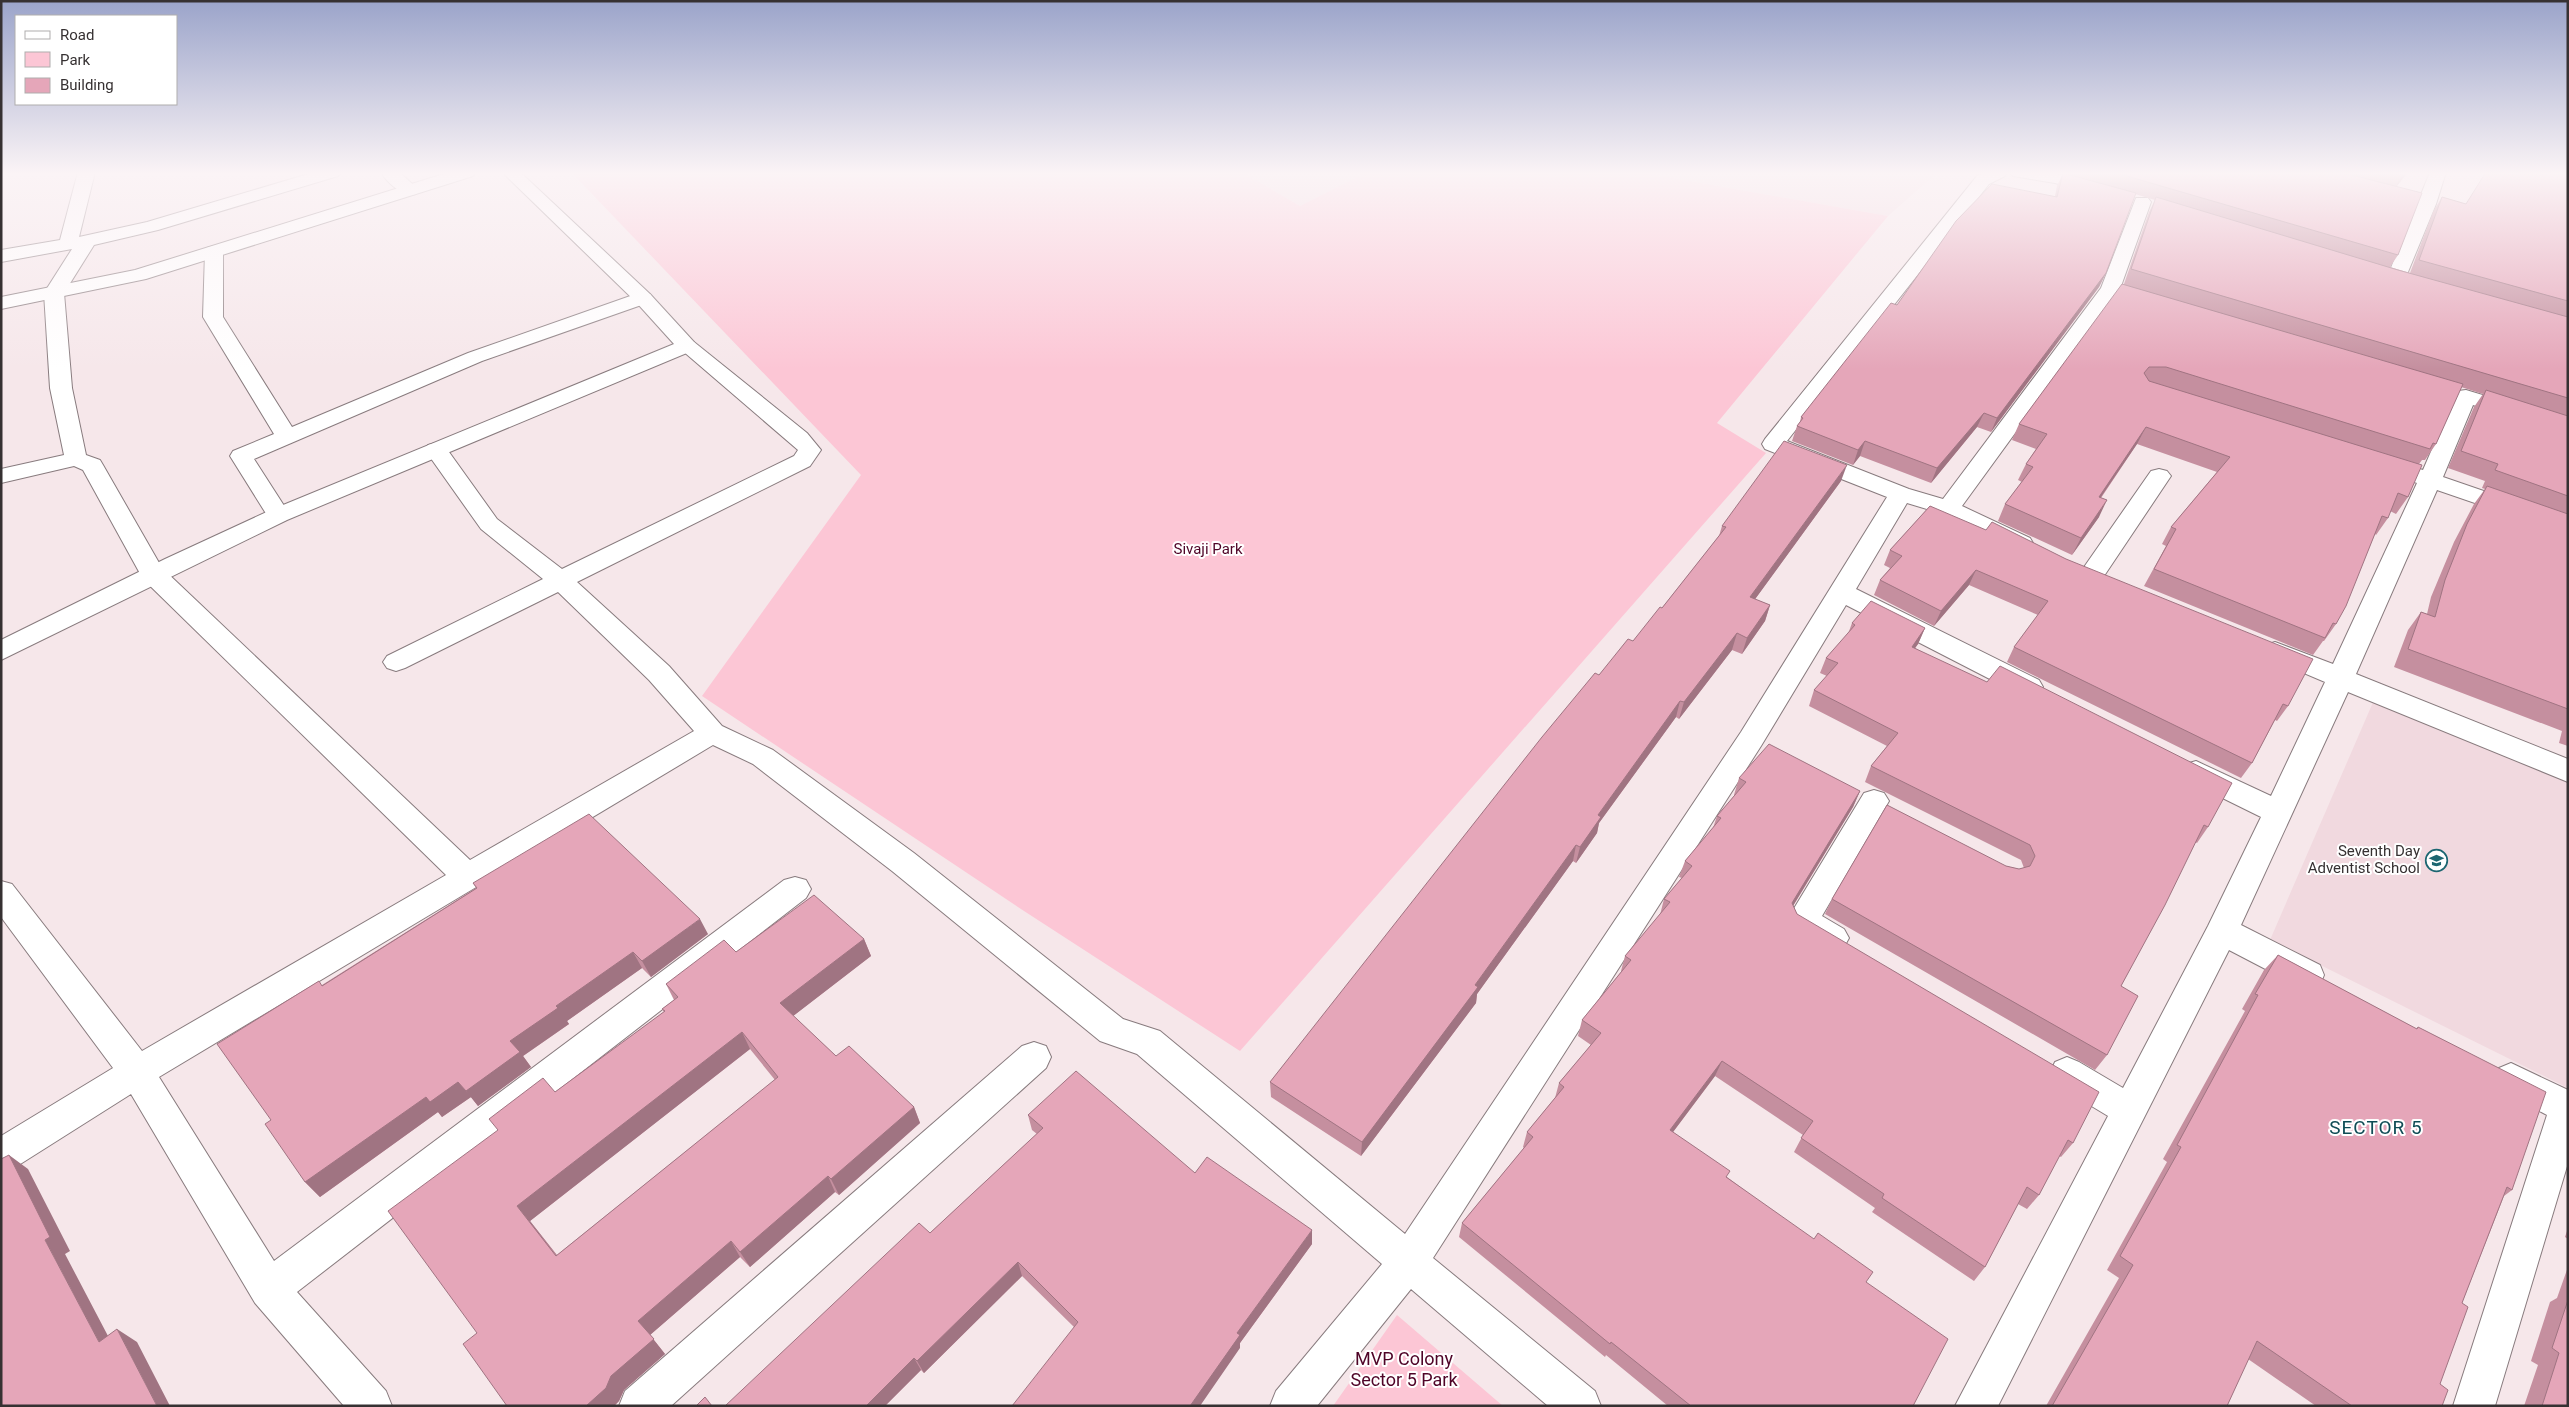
<svg xmlns="http://www.w3.org/2000/svg" width="2569" height="1407" font-family="Roboto,sans-serif">
	<rect width="100%" height="100%" fill="#f6e7ea"/>
	<path fill="#f1d9df" d="M 1242,172 L 1367,172 L 1300,206 Z
		M 1639,172 L 1938,172 L 1888,216 Z
		M 2374,700 L 2568,780 L 2568,1088 L 2270,940 Z"/>
	<path fill="#fcc6d5" d="M 571,172 L 1242,172 L 1300,206 L 1367,172 L 1639,172 L 1888,216 L 1717,423 L 1766,453 L 1240,1051 L 1024,911 L 702,696 L 861,475 Z
		M 1397,1315 L 1503,1406 L 1333,1406 Z"/>
	<g fill="none" stroke-linecap="round" stroke-linejoin="round">
		<defs>
			<path id="minor" d="M 78,172 L 95,172 L 79,237 L 147,222 L 315,172 L 341,172 L 338,176 L 158,230 L 94,245 L 64,293 L 72,388 L 86,455 L 100,460 L 103,465 L 162,568 L 470,860 L 694,731 L 649,680 L 558,592 L 405,668 L 396,671 L 387,668 L 383,662 L 387,656 L 543,579 L 481,529 L 425,450 L 428,445 L 436,443 L 444,445 L 497,519 L 562,569 L 794,456 L 798,450 L 677,346 L 680,342 L 687,340 L 694,342 L 807,433 L 821,450 L 810,466 L 577,582 L 669,666 L 722,726 L 773,750 L 914,853 L 1123,1019 L 1160,1031 L 1405,1234 L 1741,732 L 1887,497 L 1765,449 L 1762,444 L 1765,439 L 1977,176 L 1986,172 L 2007,172 L 2005,176 L 1989,184 L 1787,441 L 1909,489 L 1943,499 L 2101,288 L 2136,198 L 2148,198 L 2151,202 L 2120,289 L 1962,506 L 2030,538 L 2033,543 L 2030,548 L 2021,551 L 2012,548 L 1940,513 L 1907,503 L 1856,589 L 2039,680 L 2043,687 L 2039,694 L 2029,696 L 2019,694 L 1846,605 L 1761,746 L 1433,1258 L 1595,1391 L 1601,1406 L 1548,1406 L 1411,1289 L 1317,1406 L 1270,1406 L 1276,1391 L 1382,1264 L 1137,1054 L 1100,1041 L 892,871 L 753,764 L 713,745 L 159,1077 L 274,1261 L 784,880 L 795,877 L 806,880 L 811,889 L 806,898 L 297,1292 L 386,1391 L 392,1406 L 344,1406 L 255,1303 L 131,1094 L 14,1168 L 1,1173 L 1,1136 L 113,1068 L 1,917 L 1,881 L 12,884 L 142,1051 L 446,875 L 143,579 L 83,470 L 74,466 L 1,483 L 1,469 L 64,455 L 50,388 L 44,293 L 72,249 L 1,262 L 1,250 L 60,240 Z
				M 381,172 L 399,172 L 419,190 L 416,194 C 403,197 387,183 381,172 Z
				M 2010,172 L 2049,172 L 2103,185 L 2106,189 L 2103,193 L 2097,194 L 2055,183 L 2013,176 Z
				M 2302,172 L 2328,172 L 2420,197 L 2430,172 L 2446,172 L 2436,204 L 2403,284 L 2389,284 L 2386,280 L 2416,206 L 2304,176 Z
				M 214,246 L 221,248 L 223,252 L 223,317 L 292,427 L 468,353 L 636,294 L 650,294 L 653,298 L 650,302 L 482,361 L 254,459 L 290,515 L 286,520 L 278,522 L 270,520 L 230,456 L 233,451 L 274,434 L 203,317 L 205,252 L 207,248 Z
				M 2466,390 L 2568,421 L 2568,435 L 2473,405 L 2443,477 L 2568,520 L 2568,535 L 2437,490 L 2356,674 L 2568,759 L 2568,782 L 2348,692 L 2241,925 L 2320,965 L 2324,975 L 2320,985 L 2308,989 L 2296,985 L 2229,950 L 1998,1406 L 1955,1406 L 2108,1116 L 2055,1084 L 2050,1073 L 2055,1062 L 2067,1057 L 2079,1062 L 2123,1088 L 2208,926 L 2261,817 L 2186,780 L 2182,772 L 2186,764 L 2196,761 L 2271,796 L 2325,682 L 2266,657 L 2262,651 L 2266,645 L 2275,642 L 2333,664 L 2417,483 L 2405,479 L 2402,474 L 2405,469 L 2413,467 L 2423,470 L 2455,396 L 2458,391 Z
				M 2159,469 L 2167,471 L 2171,476 L 2100,582 L 2091,584 L 2082,582 L 2079,576 L 2082,570 L 2151,471 Z
				M 1874,790 L 1884,793 L 1889,801 L 1822,916 L 1844,929 L 1849,938 L 1844,947 C 1841,948 1836,951 1833,951 C 1820,951 1793,931 1787,920 L 1864,793 Z
				M 1034,1042 L 1046,1046 L 1051,1057 L 1046,1068 L 671,1406 L 619,1406 L 625,1391 L 1022,1046 Z
				M 2511,1063 L 2568,1090 L 2568,1163 L 2495,1406 L 2453,1406 L 2547,1115 L 2499,1090 L 2494,1079 L 2499,1068 Z"/>
			<path id="tertiary" d="M 450,172 L 476,172 L 473,176 L 146,279 L 1,309 L 1,297 L 135,270 Z
				M 502,172 L 520,172 L 650,294 L 694,342 L 697,346 L 694,350 L 287,520 L 1,660 L 1,640 L 165,559 L 271,510 L 674,344 L 636,302 Z"/>
		</defs>
		<use href="#minor" stroke="#887b7e" stroke-width="2"/>
		<use href="#tertiary" stroke="#887b7e" stroke-width="2"/>
		<use href="#minor" fill="#fff" fill-rule="evenodd"/>
		<use href="#tertiary" fill="#fff" fill-rule="evenodd"/>
	</g>
	<path fill="#c58f9f" fill-rule="evenodd" d="M 2061,172 L 2408,172 L 2397,186 L 2398,255 L 2390,267 L 2410,273 L 2433,212 L 2442,197 L 2466,204 L 2568,172 L 2568,746 L 2559,743 L 2562,731 L 2394,667 L 2408,630 L 2421,612 L 2427,614 L 2431,597 L 2454,542 L 2474,504 L 2485,489 L 2482,488 L 2485,481 L 2448,468 L 2474,407 L 2483,394 L 2461,387 L 2436,444 L 2425,460 L 2422,460 L 2419,464 L 2408,497 L 2396,514 L 2390,511 L 2388,518 L 2376,535 L 2375,534 L 2336,624 L 2324,641 L 2323,641 L 2313,655 L 2144,586 L 2166,546 L 2162,544 L 2171,527 L 2217,472 L 2137,444 L 2101,498 L 2099,517 L 2072,555 L 1998,521 L 2005,504 L 2022,482 L 2018,480 L 2026,464 L 2036,449 L 2012,440 L 2019,424 L 2124,284 L 2149,212 L 2155,200 L 2135,194 L 2106,273 L 2099,287 L 1991,432 L 1977,427 L 1931,483 L 1860,456 L 1853,465 L 1792,441 L 1797,426 L 1800,422 L 1801,417 L 1897,305 L 2055,196 L 2057,186 L 2063,173 L 2068,174 Z
		M 1841,481 L 1755,599 L 1770,605 L 1765,621 L 1742,654 L 1732,650 L 1679,719 L 1676,717 L 1599,823 L 1597,833 L 1576,863 L 1573,861 L 1477,994 L 1476,1003 L 1361,1156 L 1271,1097 L 1270,1082 L 1599,675 L 1633,641 L 1662,608 L 1719,536 L 1722,526 Z
		M 1930,506 L 2288,706 L 2277,721 L 2275,720 L 2252,763 L 2241,778 L 2007,662 L 2014,647 L 2038,615 L 1969,585 L 1934,626 L 1874,595 L 1880,580 L 1890,568 L 1884,565 L 1890,550 Z
		M 1852,623 L 1925,628 L 1918,644 L 1915,648 L 2208,827 L 2197,843 L 2195,842 L 2121,986 L 2107,1055 L 2095,1070 L 1825,914 L 1832,899 L 2006,866 L 2019,869 L 2024,868 L 2021,860 L 1865,782 L 1871,766 L 1887,746 L 1809,706 L 1814,690 L 1827,676 L 1820,673 L 1826,658 L 1848,634 Z
		M 1739,778 L 1860,791 L 1853,807 L 1793,906 L 1797,914 L 2073,1143 L 2061,1157 L 2059,1156 L 2039,1195 L 2027,1209 L 2018,1204 L 1985,1267 L 1974,1281 L 1872,1212 L 1875,1208 L 1794,1152 L 1803,1135 L 1715,1076 L 1673,1132 L 1727,1177 L 1866,1282 L 1913,1406 L 1668,1406 L 1606,1355 L 1605,1357 L 1459,1237 L 1462,1223 L 1524,1148 L 1523,1147 L 1527,1132 L 1555,1098 L 1559,1083 L 1591,1045 L 1578,1036 L 1582,1020 L 1621,972 L 1621,971 L 1625,956 L 1660,915 L 1664,899 L 1682,878 L 1679,877 L 1685,861 L 1713,828 L 1717,816 L 1735,795 L 1734,795 Z
		M 473,883 L 708,934 L 651,977 L 642,968 L 567,1021 L 569,1024 L 523,1056 L 531,1067 L 478,1106 L 471,1097 L 442,1117 L 438,1112 L 320,1197 L 305,1182 L 322,985 L 476,888 Z
		M 864,939 L 871,956 L 793,1016 L 836,1056 L 914,1107 L 920,1123 L 839,1195 L 835,1192 L 750,1267 L 740,1257 L 650,1335 L 665,1354 L 624,1390 L 619,1401 L 614,1406 L 507,1406 L 477,1333 L 555,1092 L 664,1012 L 662,1009 L 674,1000 L 666,984 L 736,952 ZM 750,1049 L 775,1080 L 557,1255 L 530,1221 Z
		M 2278,955 L 2416,1029 L 2418,1027 L 2512,1190 L 2504,1196 L 2462,1303 L 2440,1384 L 2442,1406 L 2316,1406 L 2248,1359 L 2227,1406 L 2046,1406 L 2119,1278 L 2107,1270 L 2167,1162 L 2163,1159 L 2245,1011 L 2242,1009 L 2264,970 Z
		M 1028,1115 L 1195,1173 L 1312,1244 L 1240,1343 L 1240,1348 L 1074,1327 L 1022,1276 L 924,1373 L 921,1370 L 885,1406 L 725,1406 L 930,1233 L 1037,1134 L 1032,1130 Z
		M 2568,1228 L 2568,1239 L 2565,1237 Z
		M 2568,1267 L 2568,1406 L 2524,1406 L 2538,1365 L 2531,1361 L 2550,1302 L 2557,1298 Z"/>
	<path fill="#a07482" d="M 2405,172 L 2408,172 L 2395,188 L 2403,174 Z
		M 2106,273 L 2099,287 L 1991,432 L 1997,418 Z
		M 1984,413 L 1977,427 L 1931,483 L 1937,468 Z
		M 2146,427 L 2137,444 L 2090,513 L 2099,497 Z
		M 1865,441 L 1860,456 L 1853,465 L 1858,450 Z
		M 1847,465 L 1841,481 L 1745,613 L 1750,597 Z
		M 2107,500 L 2099,517 L 2072,555 L 2081,538 Z
		M 1976,570 L 1969,585 L 1934,626 L 1941,611 Z
		M 1770,605 L 1765,621 L 1742,654 L 1747,638 Z
		M 1925,628 L 1918,644 L 1905,662 L 1912,647 Z
		M 1737,633 L 1732,650 L 1679,719 L 1684,702 Z
		M 1680,701 L 1676,717 L 1599,823 L 1597,833 L 1576,863 L 1580,847 L 1598,815 Z
		M 1860,791 L 1853,807 L 1785,919 L 1792,903 Z
		M 1576,845 L 1573,861 L 1477,994 L 1476,1003 L 1361,1156 L 1362,1142 Z
		M 700,919 L 708,934 L 651,977 L 642,961 Z
		M 864,939 L 871,956 L 788,1020 L 780,1003 Z
		M 633,952 L 642,968 L 567,1021 L 569,1024 L 523,1056 L 531,1067 L 478,1106 L 466,1091 L 510,1041 L 556,1006 Z
		M 742,1032 L 750,1049 L 530,1221 L 569,1271 L 517,1206 Z
		M 1722,1061 L 1715,1076 L 1664,1144 L 1670,1130 Z
		M 458,1082 L 471,1097 L 442,1117 L 438,1112 L 320,1197 L 305,1182 L 426,1097 Z
		M 914,1107 L 920,1123 L 839,1195 L 831,1179 Z
		M 9,1155 L 28,1169 L 70,1251 L 65,1254 L 118,1355 L 99,1342 L 45,1240 Z
		M 828,1176 L 835,1192 L 750,1267 L 740,1252 Z
		M 1312,1230 L 1312,1244 L 1240,1343 L 1240,1348 L 1200,1406 L 1190,1406 L 1237,1333 Z
		M 731,1241 L 740,1257 L 650,1335 L 665,1354 L 624,1390 L 619,1401 L 614,1406 L 586,1406 L 638,1321 Z
		M 1018,1262 L 1022,1276 L 924,1373 L 917,1361 Z
		M 117,1329 L 137,1342 L 170,1406 L 157,1406 Z
		M 914,1358 L 921,1370 L 885,1406 L 866,1406 Z"/>
	<path fill="#e5a6b9" stroke="#a07482" fill-rule="evenodd" d="M 2113,172 L 2340,172 L 2422,193 L 2398,255 Z
		M 2393,172 L 2405,172 L 2403,174 Z
		M 2486,172 L 2568,172 L 2568,301 L 2419,260 L 2442,197 L 2466,204 Z
		M 2063,173 L 2136,193 L 2106,273 L 1997,418 L 1984,413 L 1937,468 L 1865,441 L 1858,450 L 1797,426 L 1803,418 L 1801,417 L 1891,303 L 1897,305 L 1956,221 L 1992,184 L 2057,197 Z
		M 2156,197 L 2398,270 L 2568,317 L 2568,398 L 2131,269 Z
		M 2122,284 L 2463,384 L 2436,444 L 2433,443 L 2430,449 L 2166,367 L 2149,367 L 2144,373 L 2149,381 L 2422,465 L 2408,497 L 2398,493 L 2388,518 L 2382,516 L 2346,606 L 2336,624 L 2333,623 L 2325,638 L 2154,569 L 2176,529 L 2171,527 L 2230,457 L 2146,427 L 2099,497 L 2107,500 L 2081,538 L 2005,504 L 2033,467 L 2026,464 L 2047,434 L 2019,424 Z
		M 2486,390 L 2568,416 L 2568,496 L 2495,470 L 2498,464 L 2461,451 Z
		M 1784,441 L 1847,465 L 1750,597 L 1770,605 L 1747,638 L 1737,633 L 1684,702 L 1680,701 L 1598,815 L 1601,817 L 1580,847 L 1576,845 L 1475,985 L 1478,987 L 1362,1142 L 1270,1082 L 1542,737 L 1595,673 L 1599,675 L 1628,639 L 1633,641 L 1660,607 L 1662,608 L 1726,527 L 1722,526 Z
		M 2487,486 L 2568,514 L 2568,709 L 2408,649 L 2421,612 L 2435,617 L 2445,580 L 2467,524 Z
		M 1930,506 L 1986,530 L 1992,522 L 2066,559 L 2313,659 L 2288,706 L 2283,704 L 2252,763 L 2014,647 L 2048,601 L 1976,570 L 1941,611 L 1880,580 L 1902,556 L 1890,550 Z
		M 1871,601 L 1925,628 L 1912,647 L 1987,682 L 2000,666 L 2232,783 L 2208,827 L 2204,825 L 2165,905 L 2121,986 L 2138,996 L 2107,1055 L 1832,899 L 1887,805 L 2006,866 L 2019,869 L 2030,866 L 2035,856 L 2030,845 L 1871,766 L 1898,733 L 1814,690 L 1838,663 L 1826,658 L 1855,625 L 1852,623 Z
		M 1769,744 L 1860,791 L 1792,903 L 1797,914 L 2099,1092 L 2073,1143 L 2068,1140 L 2039,1195 L 2027,1187 L 1985,1267 L 1882,1198 L 1884,1194 L 1801,1138 L 1813,1121 L 1722,1061 L 1670,1130 L 1730,1171 L 1726,1177 L 1814,1239 L 1818,1233 L 1873,1272 L 1866,1282 L 1948,1339 L 1913,1406 L 1691,1406 L 1611,1342 L 1610,1344 L 1462,1223 L 1533,1137 L 1527,1132 L 1564,1087 L 1559,1083 L 1601,1033 L 1582,1020 L 1631,960 L 1625,956 L 1670,902 L 1664,899 L 1692,866 L 1685,861 L 1721,818 L 1717,816 L 1746,782 L 1739,778 Z
		M 589,814 L 700,919 L 642,961 L 633,952 L 556,1006 L 558,1008 L 510,1041 L 520,1052 L 466,1091 L 458,1082 L 430,1102 L 426,1097 L 305,1182 L 265,1124 L 271,1120 L 217,1044 L 319,981 L 322,986 L 477,888 L 473,883 Z
		M 814,895 L 864,939 L 780,1003 L 836,1056 L 849,1046 L 914,1107 L 831,1179 L 828,1176 L 740,1252 L 731,1241 L 638,1321 L 654,1339 L 611,1376 L 606,1388 L 586,1406 L 507,1406 L 463,1344 L 477,1333 L 388,1211 L 498,1130 L 489,1119 L 543,1078 L 555,1092 L 665,1011 L 662,1009 L 678,997 L 666,984 L 724,940 L 736,952 ZM 742,1032 L 778,1077 L 556,1256 L 517,1206 Z
		M 2278,955 L 2417,1029 L 2418,1027 L 2546,1092 L 2512,1190 L 2507,1187 L 2462,1303 L 2468,1307 L 2440,1384 L 2448,1390 L 2442,1406 L 2352,1406 L 2257,1341 L 2227,1406 L 2052,1406 L 2133,1265 L 2120,1256 L 2181,1147 L 2177,1145 L 2258,995 L 2255,994 Z
		M 1076,1071 L 1195,1173 L 1207,1157 L 1312,1230 L 1237,1333 L 1240,1335 L 1190,1406 L 1012,1406 L 1078,1322 L 1018,1262 L 917,1361 L 914,1358 L 866,1406 L 725,1406 L 919,1223 L 930,1233 L 1043,1128 L 1028,1115 Z
		M 9,1155 L 50,1237 L 45,1240 L 99,1342 L 117,1329 L 157,1406 L 1,1406 L 1,1159 Z
		M 2568,1300 L 2568,1406 L 2542,1406 L 2559,1353 L 2552,1348 Z
		M 705,1397 L 712,1406 L 696,1406 Z"/>
	<linearGradient id="sky" x2="0" y2="1"><stop stop-color="#9ba4ca"/><stop offset="0.47" stop-color="#fbf4f6"/><stop offset="1" stop-color="#fbf4f6" stop-opacity="0"/></linearGradient>
	<rect width="2569" height="369" fill="url(#sky)"/>
	<defs>
		<symbol id="school-ring" viewBox="-11 -11 22 22"><circle r="9.5" fill="#fff" stroke="#1c6671" stroke-width="1.5"/><path d="M0-5L7-2L0 1L-7-2ZM-4 1L0 2.5L4 1V4Q0 6-4 4Z" fill="#1c6671"/></symbol>
	</defs>
	<g fill-rule="evenodd">
		<use href="#school-ring" x="2424" y="848" width="25" height="25"/>
	</g>
	<g text-anchor="middle" dominant-baseline="central" stroke-width="4" stroke-linejoin="round" paint-order="stroke">
		<g font-size="15" fill="#4f0427" stroke="#fff">
			<text x="1208" y="549">Sivaji Park</text>
		</g>
		<g font-size="15" fill="#363132" stroke="#fff" text-anchor="end">
			<text x="2420" y="851">Seventh Day<tspan x="2420" dy="17">Adventist School</tspan></text>
		</g>
		<g font-size="18" fill="#4f0427" stroke="#fff">
			<text x="1404" y="1358">MVP Colony<tspan x="1404" dy="21">Sector 5 Park</tspan></text>
		</g>
		<g font-size="19" letter-spacing="1" fill="#0f4c55" stroke="#fff">
			<text x="2376" y="1127">SECTOR 5</text>
		</g>
	</g>
	<rect width="2569" height="1407" fill="none" stroke="#363132" stroke-width="5"/>
	<rect x="15" y="15" width="162" height="90" fill="#ffffff" stroke="#afadad"/>
	<rect x="25" y="31" width="25" height="8" fill="#ffffff" stroke="#afadad"/>
	<text x="60" y="40" font-size="15" fill="#363132">Road</text>
	<rect x="25" y="52" width="25" height="15" fill="#fcc6d5" stroke="#afadad"/>
	<text x="60" y="65" font-size="15" fill="#363132">Park</text>
	<rect x="25" y="78" width="25" height="15" fill="#e5a6b9" stroke="#afadad"/>
	<text x="60" y="90" font-size="15" fill="#363132">Building</text>
</svg>
